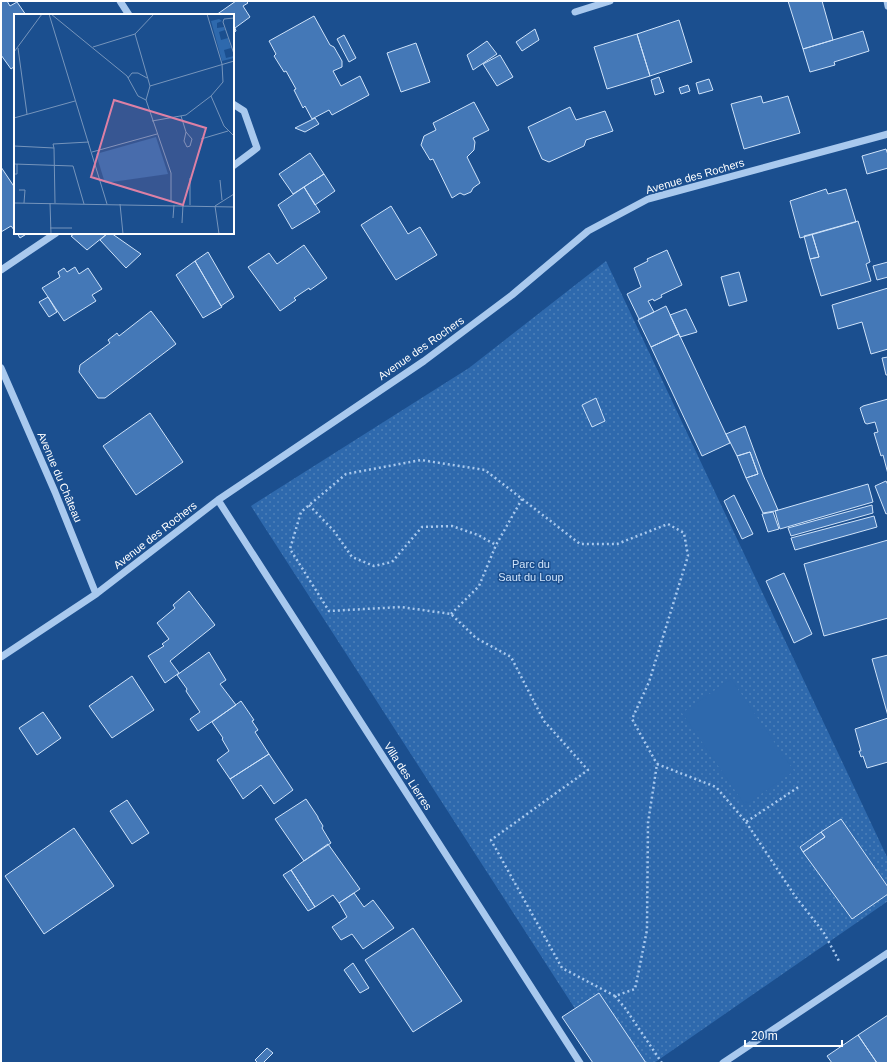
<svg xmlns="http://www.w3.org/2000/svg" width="889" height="1064" font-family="Arial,sans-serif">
	<defs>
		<pattern id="park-dots" width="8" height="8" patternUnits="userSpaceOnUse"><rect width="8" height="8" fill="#2e69ad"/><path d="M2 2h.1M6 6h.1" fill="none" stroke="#4d80b9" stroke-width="1.8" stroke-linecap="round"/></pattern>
	</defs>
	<rect width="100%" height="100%" fill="#1b4f8f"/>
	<path fill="url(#park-dots)" d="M 606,261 L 888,859 L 888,901 L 654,1063 L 610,1063 L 251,506 L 469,368 Z"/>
	<path fill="#2e69ad" d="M 731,679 L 794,771 L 745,805 L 682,713 Z"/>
	<path fill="#4478b7" stroke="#cfe3fa" d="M 1,1 L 7,1 L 10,6 L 17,2 L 26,15 L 15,15 L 15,66 L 11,69 L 1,55 Z
		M 236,1 L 246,1 L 248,3 L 243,6 L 250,17 L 235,28 L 236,31 L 233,33 L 233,15 L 216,15 Z
		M 788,1 L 822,1 L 833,40 L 803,49 Z
		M 314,16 L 330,45 L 334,47 L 342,61 L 342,67 L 333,71 L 341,86 L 360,76 L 369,95 L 332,115 L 329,110 L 312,119 L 305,106 L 303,108 L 294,90 L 296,89 L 286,71 L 284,72 L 274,56 L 276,54 L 269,41 Z
		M 679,20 L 692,62 L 650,76 L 637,34 Z
		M 535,29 L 539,40 L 522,51 L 516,42 Z
		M 863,31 L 869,51 L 834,62 L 835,65 L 810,72 L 803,49 Z
		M 637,34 L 650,76 L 607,89 L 594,47 Z
		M 344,35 L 356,58 L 349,62 L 337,39 Z
		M 487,41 L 497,54 L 473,70 L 467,55 Z
		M 416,43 L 430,82 L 401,92 L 387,53 Z
		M 500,55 L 513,77 L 497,86 L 483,64 Z
		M 659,77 L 664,92 L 655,95 L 651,80 Z
		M 709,79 L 713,90 L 699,94 L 696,83 Z
		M 688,85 L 690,91 L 681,94 L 679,88 Z
		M 761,96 L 763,103 L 788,96 L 800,133 L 744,149 L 731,104 Z
		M 474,102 L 489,130 L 473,138 L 475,142 L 474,150 L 467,157 L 480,183 L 473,188 L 471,192 L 464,195 L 460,193 L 452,198 L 433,159 L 430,160 L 421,145 L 424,136 L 436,130 L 433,123 Z
		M 570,107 L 576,120 L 605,111 L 613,131 L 586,140 L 584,146 L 549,162 L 542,159 L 528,127 Z
		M 315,118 L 319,124 L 305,132 L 295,128 Z
		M 886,149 L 888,155 L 888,168 L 867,174 L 862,156 Z
		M 310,153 L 324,174 L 293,194 L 279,174 Z
		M 1,167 L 15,188 L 15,231 L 11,226 L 1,232 Z
		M 324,174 L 335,191 L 315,205 L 304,187 Z
		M 304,187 L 320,212 L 292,229 L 278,205 Z
		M 826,189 L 828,194 L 846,189 L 856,222 L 800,238 L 790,201 Z
		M 391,206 L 408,234 L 420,227 L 437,255 L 396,280 L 361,225 Z
		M 858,221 L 870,262 L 866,264 L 871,281 L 821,296 L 810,259 L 819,257 L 812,234 Z
		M 17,233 L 28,233 L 20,238 Z
		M 76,233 L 108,233 L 87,250 L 71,236 Z
		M 108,233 L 111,233 L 141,254 L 126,268 L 100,240 Z
		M 812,234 L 819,257 L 810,259 L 804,236 Z
		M 304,245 L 327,278 L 310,290 L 309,288 L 294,298 L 296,300 L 280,311 L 248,267 L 269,253 L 277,264 Z
		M 667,250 L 682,285 L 661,295 L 662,297 L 654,301 L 653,299 L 648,301 L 654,312 L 639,319 L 627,294 L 641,287 L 634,268 L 648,261 L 647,259 Z
		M 208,252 L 234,297 L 221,306 L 195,261 Z
		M 195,261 L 222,307 L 203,318 L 176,275 Z
		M 888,262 L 888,277 L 877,280 L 873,266 Z
		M 75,267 L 79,274 L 88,268 L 102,289 L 92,295 L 96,301 L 64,321 L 42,288 L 60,277 L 58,272 L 64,268 L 67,272 Z
		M 739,272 L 747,301 L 729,306 L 721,277 Z
		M 888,288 L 888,349 L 871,354 L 862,322 L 838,329 L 832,305 Z
		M 48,297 L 57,312 L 49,317 L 39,302 Z
		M 666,306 L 679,334 L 651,347 L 638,320 Z
		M 686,309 L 697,332 L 680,337 L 670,315 Z
		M 151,311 L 176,344 L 105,398 L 98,398 L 79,372 L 80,365 L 110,343 L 108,340 L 117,333 L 119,336 Z
		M 679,334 L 730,443 L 702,456 L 651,347 Z
		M 888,357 L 888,375 L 886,375 L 882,358 Z
		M 596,398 L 605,421 L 592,427 L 582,405 Z
		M 888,399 L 888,474 L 883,455 L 881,456 L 874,433 L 878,432 L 875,422 L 867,424 L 865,423 L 860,408 L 863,406 Z
		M 150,413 L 183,462 L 136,495 L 103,446 Z
		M 745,426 L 763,475 L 778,510 L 775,511 L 763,513 L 746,478 L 758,474 L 750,452 L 737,456 L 726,434 Z
		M 750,452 L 758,474 L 746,478 L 737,456 Z
		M 886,481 L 888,485 L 888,513 L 886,514 L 875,486 Z
		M 868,484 L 873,502 L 780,529 L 775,511 Z
		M 734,495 L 753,534 L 742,539 L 724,501 Z
		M 872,505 L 873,513 L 791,536 L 788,528 Z
		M 773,512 L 779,529 L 768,532 L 762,514 Z
		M 874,516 L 877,527 L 795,550 L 791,538 Z
		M 888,540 L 888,618 L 824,636 L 804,564 Z
		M 784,573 L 812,634 L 794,643 L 766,581 Z
		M 189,591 L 215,625 L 170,661 L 179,673 L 165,683 L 148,656 L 164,646 L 162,644 L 169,639 L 157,623 L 175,608 L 173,605 Z
		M 209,652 L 226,680 L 220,684 L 236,705 L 198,731 L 190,719 L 200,712 L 186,691 L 187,689 L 177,675 Z
		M 888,655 L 888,716 L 872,659 Z
		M 132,676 L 154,710 L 112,738 L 89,706 Z
		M 241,701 L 254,720 L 252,721 L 258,730 L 255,732 L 269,754 L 230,779 L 217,760 L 229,751 L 222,739 L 223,738 L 212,722 Z
		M 43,712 L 61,738 L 37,755 L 19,728 Z
		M 888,718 L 888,762 L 867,768 L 863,756 L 861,757 L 859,751 L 861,751 L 855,729 Z
		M 269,754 L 293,790 L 274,804 L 261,785 L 243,799 L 230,779 Z
		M 306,799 L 318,817 L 318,818 L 323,826 L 322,828 L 331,843 L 304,861 L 275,819 Z
		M 127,800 L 149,833 L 132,844 L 110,811 Z
		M 841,819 L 888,887 L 888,894 L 852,919 L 803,852 L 825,837 L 821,832 Z
		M 74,828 L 114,886 L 44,934 L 5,876 Z
		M 821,832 L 825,837 L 803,852 L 800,847 Z
		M 328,844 L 360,889 L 339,903 L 333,895 L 315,907 L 291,870 Z
		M 291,870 L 315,907 L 308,911 L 283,875 Z
		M 354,893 L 364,907 L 373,900 L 394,928 L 363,949 L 352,934 L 341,940 L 332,927 L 347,917 L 339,903 Z
		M 413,928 L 462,1001 L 413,1032 L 365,960 Z
		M 353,963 L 369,988 L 360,993 L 344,970 Z
		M 599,993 L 626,1033 L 646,1063 L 593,1063 L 562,1017 Z
		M 888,1015 L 888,1063 L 877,1063 L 858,1035 Z
		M 858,1035 L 877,1063 L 832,1063 L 827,1056 Z
		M 267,1048 L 273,1053 L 263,1063 L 258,1063 L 255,1060 Z"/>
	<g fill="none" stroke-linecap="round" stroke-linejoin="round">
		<path stroke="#a9c9ee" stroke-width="2.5" stroke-dasharray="2 3" stroke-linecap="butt" d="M 309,505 L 334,531 L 352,557 L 374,566 L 392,562 L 422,527 L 452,526 L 478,535 L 496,545
			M 451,614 L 479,586 L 496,545 L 522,499
			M 746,822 L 795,896 L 824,933 L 839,961
			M 615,996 L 562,968 L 491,840 L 588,770 L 544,721 L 511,657 L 476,638 L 451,614 L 401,607 L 329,611 L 290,549 L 301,512 L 346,474 L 421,460 L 485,470 L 580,544 L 617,544 L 668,524 L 684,533 L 688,556 L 649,682 L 632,719 L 657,764
			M 662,1063 L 625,1008 L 615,996 L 635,989 L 647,930 L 648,823 L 657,764 L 716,787 L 746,822 L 800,786"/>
		<path stroke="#a9c9ee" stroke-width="7" d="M 120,1 L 129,15
			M 887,1 L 888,6
			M 575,12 L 610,1
			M 233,104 L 244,111 L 257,148 L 233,166
			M 1,270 L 56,233
			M 1,368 L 55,492 L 96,594
			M 218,500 L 580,1063
			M 1,657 L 96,594 L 218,500 L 424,361 L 512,295 L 588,231 L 648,199 L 888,134
			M 723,1063 L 888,953"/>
	</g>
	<g text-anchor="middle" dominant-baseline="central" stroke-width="3" stroke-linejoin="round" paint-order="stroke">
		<g font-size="11" fill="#fff" stroke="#1b4f8f">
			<text transform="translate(695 176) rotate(-16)">Avenue des Rochers</text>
			<text transform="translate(421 348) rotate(-35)">Avenue des Rochers</text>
			<text transform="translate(60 477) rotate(67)">Avenue du Château</text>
			<text transform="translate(155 535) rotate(-38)">Avenue des Rochers</text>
			<text transform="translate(408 776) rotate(57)">Villa des Lierres</text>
		</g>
		<g font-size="11" fill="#cfe3fa" stroke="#1b4f8f">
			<text x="531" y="564">Parc du<tspan x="531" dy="13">Saut du Loup</tspan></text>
		</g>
	</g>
	<g transform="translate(14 14)">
		<rect width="220" height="220" fill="#1b4f8f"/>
		<path d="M 205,5 L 208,7 L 203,9 L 203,14 L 210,13 L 211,16 L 205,18 L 207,26 L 214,24 L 217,34 L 210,36 L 212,44 L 220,42 L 220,44 L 208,47 L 197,7 Z" fill="#2e69ad"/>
		<path d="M 142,123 L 154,160 L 91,169 L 82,140 Z" fill="#2e69ad"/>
		<path fill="none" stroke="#7695bc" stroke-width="1" d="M 35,0 L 93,190M 37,0 L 113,62 L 124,82 L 132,86M 220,4 L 210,5 L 209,8 L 220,40M 121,20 L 136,72 L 132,86M 79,33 L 121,20 L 140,0M 4,34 L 13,100M 0,38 L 28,0M 114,64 L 118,59 L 124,59 L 133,64M 136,72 L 220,47M 197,82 L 210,112 L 220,122M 132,86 L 157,159 L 157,188M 167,102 L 172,118 L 170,127 L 173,133 L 176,132 L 178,125 L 172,118M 0,104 L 61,87M 138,107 L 172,101 L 197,82 L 209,68 L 208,50 L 193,0M 187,125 L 214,117M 0,132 L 40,134 L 41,189M 40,134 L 39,130 L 75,128M 78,138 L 143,120M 0,150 L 59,152 L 70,190M 0,160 L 3,160 L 3,150M 206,166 L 208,186M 5,176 L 11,176 L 10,189M 0,189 L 220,193M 36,189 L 37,220M 106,190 L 109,220M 176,191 L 176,164M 201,192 L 205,220M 201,192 L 220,180M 159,204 L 160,191M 168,209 L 169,191M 36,214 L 58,214"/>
		<path fill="#dd80a5" fill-opacity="0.15" stroke="#dd80a5" stroke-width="2" d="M 100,86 L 192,114 L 169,191 L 77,163 Z"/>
		<rect width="220" height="220" fill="none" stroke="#fff" stroke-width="2"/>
	</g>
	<rect width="889" height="1064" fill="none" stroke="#ffffff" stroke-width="4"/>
	<path d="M745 1040v6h97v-6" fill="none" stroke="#ffffff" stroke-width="2"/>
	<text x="751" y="1040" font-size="12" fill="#ffffff" stroke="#1b4f8f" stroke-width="3" paint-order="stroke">20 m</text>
</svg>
